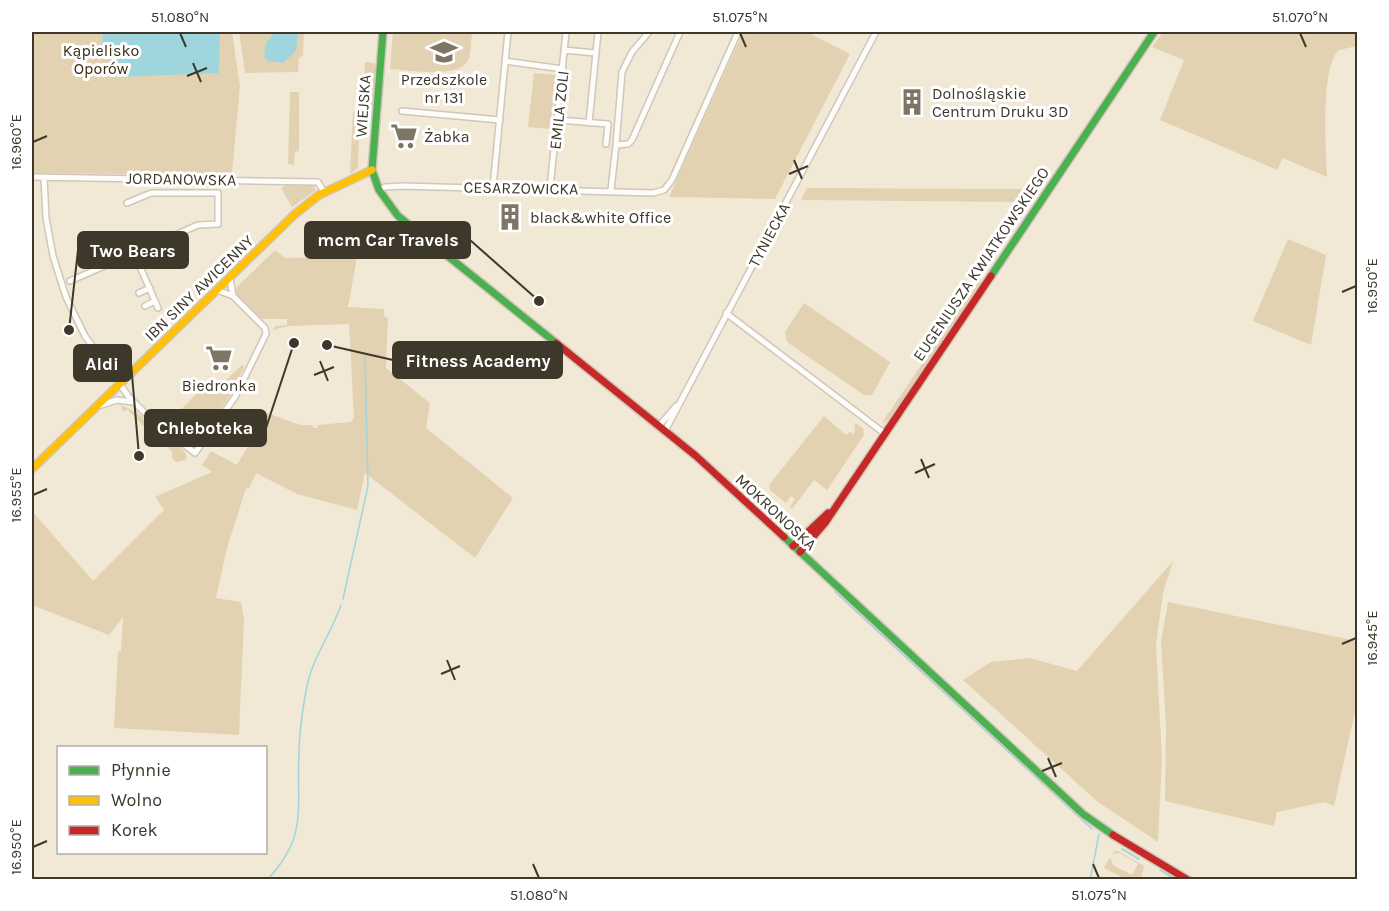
<svg xmlns="http://www.w3.org/2000/svg" width="1389" height="911" font-family="Karla,sans-serif">
	<rect width="100%" height="100%" fill="#f2e8d6"/>
	<path fill="#e3d2b1" d="M 32,32 L 232,32 L 240,86 L 232,173 L 228,175 L 32,173 Z
		M 239,32 L 304,32 L 303,55 L 299,58 L 298,72 L 245,73 Z
		M 393,32 L 472,34 C 471,41 471,51 469,58 C 462,80 409,70 390,69 Z
		M 743,32 L 807,32 L 850,54 L 775,199 L 669,197 Z
		M 1163,32 L 1357,32 L 1357,46 L 1339,50 C 1320,67 1326,151 1327,177 L 1283,158 L 1277,170 L 1160,120 L 1184,60 L 1152,47 Z
		M 365,62 L 374,63 L 376,69 L 374,100 L 372,105 L 364,107 Z
		M 534,73 L 556,75 L 550,129 L 528,127 Z
		M 290,92 L 299,92 L 299,151 L 295,152 L 294,165 L 288,164 Z
		M 353,112 L 360,112 L 358,165 L 358,168 L 350,174 Z
		M 287,185 L 314,186 L 316,190 L 292,207 L 281,188 Z
		M 807,188 L 1028,189 L 1020,202 L 801,200 Z
		M 1288,239 L 1326,255 L 1311,345 L 1253,321 Z
		M 275,250 L 285,258 L 357,257 L 348,307 L 384,309 L 384,316 L 388,318 L 386,368 L 430,403 L 426,428 L 513,498 L 475,558 L 365,473 L 357,510 L 297,494 L 256,473 L 249,489 L 246,488 L 227,548 L 216,598 L 241,602 L 244,619 L 239,735 L 114,728 L 118,651 L 121,651 L 123,617 L 109,635 L 32,605 L 32,511 L 93,581 L 164,510 L 155,497 L 212,472 L 202,465 L 211,451 L 237,465 L 267,413 L 300,425 L 313,425 L 313,428 L 317,428 L 318,425 L 351,422 L 354,417 L 349,324 L 288,326 L 272,330 L 276,326 L 287,325 L 287,319 L 261,319 L 236,294 L 237,287 Z
		M 981,278 L 980,284 L 889,419 L 881,424 Z
		M 804,303 L 890,362 L 872,395 L 864,395 L 787,342 L 785,332 Z
		M 242,365 L 244,367 L 233,392 L 195,444 L 190,444 L 168,427 L 168,422 L 210,381 L 208,378 L 211,376 L 220,386 Z
		M 121,405 L 137,413 L 184,451 L 187,457 L 185,460 L 176,462 L 171,457 L 173,453 L 162,441 L 160,443 L 127,409 L 123,412 Z
		M 824,416 L 846,435 L 850,432 L 854,434 L 855,423 L 863,428 L 864,435 L 827,490 L 814,480 L 792,509 L 790,507 L 795,499 L 791,496 L 786,503 L 770,490 L 769,485 Z
		M 1173,561 L 1163,593 L 1156,644 L 1162,758 L 1158,842 L 1098,802 L 963,680 L 991,662 L 1030,658 L 1077,671 Z
		M 1168,602 L 1357,641 L 1357,703 L 1334,806 L 1324,802 L 1277,812 L 1274,826 L 1165,801 L 1166,726 L 1161,642 Z
		M 1115,851 L 1118,851 L 1144,866 L 1141,879 L 1125,879 L 1104,868 L 1110,857 L 1113,865 L 1132,875 L 1138,864 L 1120,853 L 1112,854 Z"/>
	<path fill="#9fd6dd" d="M 103,32 L 220,32 L 219,73 L 121,77 C 109,71 109,58 110,48 L 102,45 Z
		M 275,32 L 298,32 L 296,51 L 283,63 L 268,61 L 264,57 L 266,43 Z"/>
	<g fill="none" stroke-linecap="round" stroke-linejoin="round">
		<path stroke="#9fd6dd" stroke-width="1.5" d="M 835,592 L 1092,829
			M 343,599 L 368,486 L 365,356
			M 1122,849 L 1139,859
			M 1160,870 L 1176,880
			M 267,880 C 309,836 296,807 299,754 C 299,732 303,707 307,686 C 313,657 332,632 341,605
			M 1090,880 L 1099,834"/>
		<defs>
			<path id="street" d="M 564,50 L 595,53
				M 505,61 L 563,69
				M 402,111 L 500,120
				M 558,120 L 608,124 L 606,144
				M 589,123 L 598,32
				M 616,145 L 622,72 L 632,52 L 649,32
				M 32,177 L 318,182 L 324,192
				M 44,177 L 46,218 L 53,256 L 66,297 L 85,336 L 129,397 L 150,418 L 195,453 L 235,397 L 266,334 L 265,328 L 233,296 L 217,290
				M 493,187 L 508,32
				M 550,188 L 566,32
				M 379,190 L 385,187 L 403,186 L 653,193 L 664,190 L 672,180 L 738,32
				M 611,190 L 616,145 L 628,144 L 632,140 L 680,32
				M 134,253 L 158,308
				M 230,278 L 233,296
				M 70,281 L 198,225 L 218,224 L 218,193 L 151,193 L 127,203
				M 139,293 L 150,288
				M 145,306 L 155,301
				M 726,313 L 884,433
				M 98,406 L 117,400 L 133,402
				M 659,426 L 676,406
				M 665,431 L 876,32"/>
			<path id="fast" d="M 383,32 L 372,170 L 379,190 L 398,216 L 556,343
				M 991,276 L 1154,32
				M 784,537 L 1083,814 L 1113,835"/>
			<path id="slow" d="M 32,469 L 295,214 L 319,195 L 372,170"/>
			<path id="jam" d="M 556,343 L 696,456 L 784,537
				M 793,546 L 828,513
				M 800,552 L 825,523 L 991,276
				M 1113,835 L 1188,880"/>
		</defs>
		<use href="#street" stroke="#cfc7ba" stroke-width="8"/>
		<use href="#fast" stroke="#cfc7ba" stroke-width="10"/>
		<use href="#slow" stroke="#cfc7ba" stroke-width="10"/>
		<use href="#jam" stroke="#cfc7ba" stroke-width="10"/>
		<use href="#street" stroke="#fdfcf9" stroke-width="5"/>
		<use href="#fast" stroke="#4caf50" stroke-width="7"/>
		<use href="#slow" stroke="#ffc107" stroke-width="7"/>
		<use href="#jam" stroke="#c62828" stroke-width="7"/>
	</g>
	<path fill="none" stroke="#3e382b" stroke-width="2" d="M 180,33 L 186,47M 740,33 L 746,47M 1300,33 L 1306,47M 193,63 L 201,82M 187,76 L 207,68M 33,142 L 47,136M 794,160 L 802,179M 789,174 L 808,166M 1342,292 L 1356,286M 320,361 L 328,381M 314,375 L 334,367M 921,459 L 929,478M 915,473 L 935,464M 33,495 L 47,489M 1342,644 L 1356,638M 447,660 L 455,680M 441,674 L 460,666M 1048,758 L 1056,777M 1042,771 L 1062,763M 33,847 L 47,841M 533,864 L 539,878M 1093,864 L 1099,878"/>
	<defs>
		<symbol id="school-bare" viewBox="-9 -9 18 18"><path d="M0-5L7-2L0 1L-7-2ZM-4 1L0 2.5L4 1V4Q0 6-4 4Z" fill="#7d7667" stroke="#fff" stroke-width="2.5" paint-order="stroke"/></symbol>
		<symbol id="building-bare" viewBox="-9 -9 18 18"><path d="M-4-6H4V6H1V3H-1V6H-4ZM-2.5-4.3h1.7v1.8h-1.7ZM.8-4.3h1.7v1.8H.8ZM-2.5-1h1.7V.8h-1.7ZM.8-1h1.7V.8H.8Z" fill="#7d7667" stroke="#fff" stroke-width="2.5" paint-order="stroke"/></symbol>
		<symbol id="supermarket-bare" viewBox="-9 -9 18 18"><path d="M-6-5.5h2.5l.6 2H6L4.5 2H-2.5L-4.4-4H-6ZM-1.5 3.2a1.3 1.3 0 1 0 .1 0ZM3 3.2a1.3 1.3 0 1 0 .1 0Z" fill="#7d7667" stroke="#fff" stroke-width="2.5" paint-order="stroke"/></symbol>
	</defs>
	<g fill-rule="evenodd">
		<use href="#school-bare" x="425" y="33" width="38" height="38"/>
		<use href="#building-bare" x="893" y="83" width="38" height="38"/>
		<use href="#supermarket-bare" x="385" y="117" width="38" height="38"/>
		<use href="#building-bare" x="491" y="198" width="38" height="38"/>
		<use href="#supermarket-bare" x="200" y="339" width="38" height="38"/>
	</g>
	<g text-anchor="middle" dominant-baseline="central" stroke-width="6" stroke-linejoin="round" paint-order="stroke">
		<g font-size="16" fill="#3a2d12" stroke="#fff">
			<text x="101" y="50">Kąpielisko<tspan x="101" dy="18">Oporów</tspan></text>
		</g>
		<g font-size="16" fill="#3e382b" stroke="#fff" text-anchor="start">
			<text x="444" y="79" text-anchor="middle">Przedszkole<tspan x="444" dy="18">nr 131</tspan></text>
			<text x="932" y="93">Dolnośląskie<tspan x="932" dy="18">Centrum Druku 3D</tspan></text>
			<text x="424" y="136">Żabka</text>
			<text x="530" y="217">black&amp;white Office</text>
			<text x="219" y="385" text-anchor="middle">Biedronka</text>
		</g>
		<g font-size="16" fill="#3e382b" stroke="#fff">
			<text transform="translate(363 106) rotate(-86)">WIEJSKA</text>
			<text transform="translate(559 110) rotate(-84)">EMILA ZOLI</text>
			<text transform="translate(181 179) rotate(1)">JORDANOWSKA</text>
			<text transform="translate(521 188) rotate(1)">CESARZOWICKA</text>
			<text transform="translate(769 235) rotate(-62)">TYNIECKA</text>
			<text transform="translate(981 264) rotate(-56)">EUGENIUSZA KWIATKOWSKIEGO</text>
			<text transform="translate(199 288) rotate(-44)">IBN SINY AWICENNY</text>
			<text transform="translate(776 512) rotate(43)">MOKRONOSKA</text>
		</g>
	</g>
	<path fill="none" stroke="#3e382b" stroke-width="2" d="M539 301L470 240M69 330L78 250M327 345L393 360M139 456L131 363M294 343L266 428"/>
	<g fill="#3e382b" stroke="#fff" stroke-width="2">
		<circle cx="539" cy="301" r="6"/>
		<circle cx="69" cy="330" r="6"/>
		<circle cx="327" cy="345" r="6"/>
		<circle cx="139" cy="456" r="6"/>
		<circle cx="294" cy="343" r="6"/>
	</g>
	<g fill="#3e382b" stroke="#3e382b" stroke-width="2">
		<rect x="305" y="222" width="165" height="36" rx="6"/>
		<rect x="78" y="232" width="110" height="36" rx="6"/>
		<rect x="393" y="342" width="169" height="36" rx="6"/>
		<rect x="74" y="345" width="57" height="36" rx="6"/>
		<rect x="145" y="410" width="121" height="36" rx="6"/>
	</g>
	<g font-size="18" text-anchor="middle" font-weight="bold" fill="#fff">
		<text x="388" y="246">mcm Car Travels</text>
		<text x="133" y="257">Two Bears</text>
		<text x="478" y="367">Fitness Academy</text>
		<text x="102" y="370">Aldi</text>
		<text x="205" y="434">Chleboteka</text>
	</g>
	<rect width="1389" height="911" fill="none" stroke="#ffffff" stroke-width="66"/>
	<rect x="57" y="746" width="210" height="108" fill="#ffffff" stroke="#b2afaa" stroke-width="1.5"/>
	<rect x="69" y="766" width="30" height="9" fill="#4caf50" stroke="#b2afaa" stroke-width="1.5"/>
	<text x="111" y="776" font-size="18" fill="#3e382b">Płynnie</text>
	<rect x="69" y="796" width="30" height="9" fill="#ffc107" stroke="#b2afaa" stroke-width="1.5"/>
	<text x="111" y="806" font-size="18" fill="#3e382b">Wolno</text>
	<rect x="69" y="826" width="30" height="9" fill="#c62828" stroke="#b2afaa" stroke-width="1.5"/>
	<text x="111" y="836" font-size="18" fill="#3e382b">Korek</text>
	<rect x="33" y="33" width="1323" height="845" fill="none" stroke="#3e382b" stroke-width="2"/>
	<g font-size="15" text-anchor="middle" fill="#3e382b">
		<text x="180" y="22">51.080°N</text>
		<text x="740" y="22">51.075°N</text>
		<text x="1300" y="22">51.070°N</text>
		<text transform="translate(16 142) rotate(-90)" y="5">16.960°E</text>
		<text transform="translate(1372 286) rotate(-90)" y="5">16.950°E</text>
		<text transform="translate(16 495) rotate(-90)" y="5">16.955°E</text>
		<text transform="translate(1372 638) rotate(-90)" y="5">16.945°E</text>
		<text transform="translate(16 847) rotate(-90)" y="5">16.950°E</text>
		<text x="539" y="900">51.080°N</text>
		<text x="1099" y="900">51.075°N</text>
	</g>
</svg>
